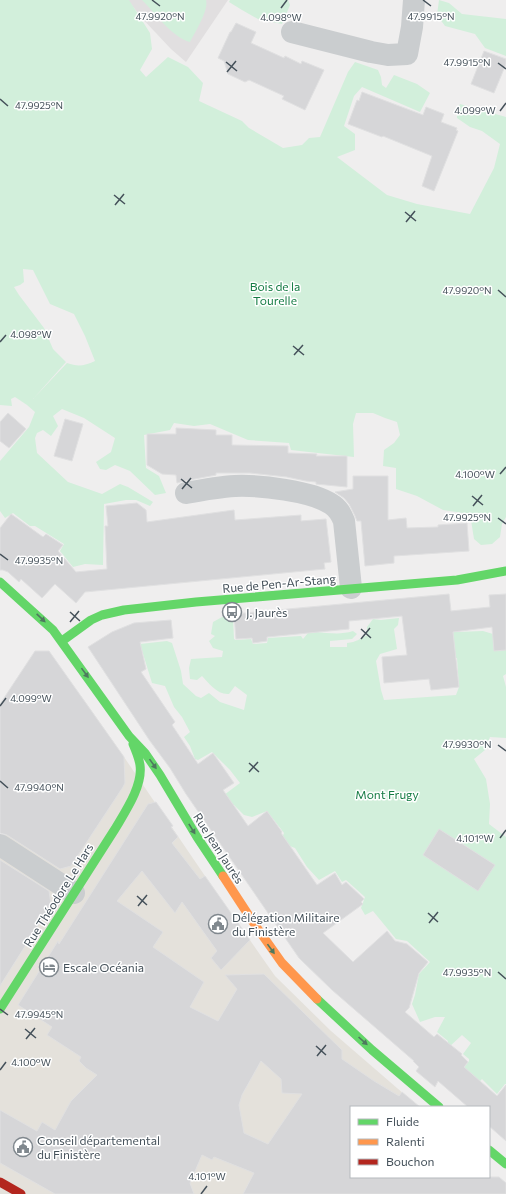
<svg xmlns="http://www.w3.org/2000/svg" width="506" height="1194" font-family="Commissioner,sans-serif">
	<rect width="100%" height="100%" fill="#efeeee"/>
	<path fill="#e4e1db" d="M 81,696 L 124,757 L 205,876 L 275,976 L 331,1031 L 419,1107 L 351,1107 L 351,1177 L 378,1194 L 0,1194 L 0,841 L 9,831 L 42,727 Z"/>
	<path fill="#e1dfe0" d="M 128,0 L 228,0 L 186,62 L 171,49 L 140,16 Z"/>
	<path fill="#d2efdb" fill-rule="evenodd" d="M 0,0 L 129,0 L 150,33 L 152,49 L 140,70 L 146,77 L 168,57 L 188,67 L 203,83 L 199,101 L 242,121 L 249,128 L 283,148 L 302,145 L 309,138 L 320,137 L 348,72 L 355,62 L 378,70 L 381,77 L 382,85 L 386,88 L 394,75 L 417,84 L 430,93 L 420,112 L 362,87 L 354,96 L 344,126 L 355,134 L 355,150 L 337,157 L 387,195 L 417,204 L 470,214 L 494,168 L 500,144 L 482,131 L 470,127 L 457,118 L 457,109 L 460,104 L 506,117 L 506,517 L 502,524 L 500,537 L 492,544 L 481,545 L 474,539 L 470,514 L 443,510 L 417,496 L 396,489 L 396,468 L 383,466 L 384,450 L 394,443 L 400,435 L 397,422 L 385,418 L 373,413 L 356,413 L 353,424 L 354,457 L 291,450 L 289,443 L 248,440 L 210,424 L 194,426 L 174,423 L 170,430 L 144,435 L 146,468 L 159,476 L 166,493 L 155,495 L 130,471 L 115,465 L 106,470 L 100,469 L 96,462 L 111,452 L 115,438 L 84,418 L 62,409 L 53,416 L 58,426 L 51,436 L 43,430 L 37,433 L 35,438 L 37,453 L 68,482 L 102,494 L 120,484 L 128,487 L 153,502 L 150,506 L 136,500 L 126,500 L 104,504 L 103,565 L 85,564 L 73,567 L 60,551 L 64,544 L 35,526 L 30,526 L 13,513 L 5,518 L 0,511 L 0,461 L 29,427 L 35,412 L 27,405 L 15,397 L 11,399 L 12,406 L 0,405 ZM 23,269 L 33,270 L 50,304 L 74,314 L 85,336 L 95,361 C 84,366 78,367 67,363 L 33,399 L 66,362 L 53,349 L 44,328 L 19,295 L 14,287 L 20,285 L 24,282 Z
		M 142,0 L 206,0 C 209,10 195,32 190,42 C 173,38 155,13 142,0 Z
		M 230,0 L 288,0 L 290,5 L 282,24 L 258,19 L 242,10 L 229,2 Z
		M 439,0 L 449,3 L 462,14 L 506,19 L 506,56 L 485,48 L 475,34 L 445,26 L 437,15 Z
		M 224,616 L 229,616 L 233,618 L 234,639 L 236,640 L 251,639 L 253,644 L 267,643 L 268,638 L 301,636 L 303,639 L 313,627 L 316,632 C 329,633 341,635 353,631 L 357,634 L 352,639 L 330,641 L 330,647 L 347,647 L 347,643 C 357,642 359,639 367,635 L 367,627 L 373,619 L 381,620 L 399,618 L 398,625 L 394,629 L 397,649 L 380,654 L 376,661 L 381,690 L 384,700 L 456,695 L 459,687 L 457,658 L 446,657 L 444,625 L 457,632 L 483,631 L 493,634 L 506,632 L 506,674 L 503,676 L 506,687 L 506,738 L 490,737 L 485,750 L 474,759 L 486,779 L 490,804 L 489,824 L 506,837 L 506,1084 L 505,1084 L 497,1094 L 482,1079 L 479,1082 L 463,1069 L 469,1061 L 469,1059 L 463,1054 L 471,1043 L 462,1035 L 448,1048 L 446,1046 L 448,1041 L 437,1032 L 445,1017 L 435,1017 L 420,1022 L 412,1004 L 415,995 L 419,974 L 430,962 L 407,941 L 396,939 L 373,911 L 365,915 L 361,908 L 365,897 L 346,880 L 342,882 L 335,871 L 319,880 L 307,867 L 295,848 L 287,845 L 282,838 L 284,833 L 267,811 L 252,817 L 244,815 L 234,805 L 226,804 L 220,798 L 240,783 L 230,770 L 212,752 L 198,760 L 195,759 L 190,746 L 184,737 L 190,732 L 182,717 L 174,707 L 165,686 L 152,683 L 140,644 L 167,641 L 172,643 L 181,671 L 183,684 L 196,696 L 201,698 L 209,693 L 220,702 L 244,710 L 247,695 L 235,686 L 229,694 C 217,695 209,683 202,676 L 197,680 L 190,679 L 189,668 L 191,659 L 222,657 L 223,651 L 213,648 L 209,641 L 215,636 L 211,634 L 213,622 Z"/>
	<path fill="#d6d6d8" stroke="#e0e0e1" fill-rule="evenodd" d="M 236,23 L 256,32 L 251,43 L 284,58 L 285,56 L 301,64 L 302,61 L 324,70 L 305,110 L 282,99 L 284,96 L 249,80 L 245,82 L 228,74 L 224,61 L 218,58 L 230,32 L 231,32 Z
		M 484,51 L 506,59 L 506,64 L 494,93 L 471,84 Z
		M 362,92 L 423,115 L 426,107 L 444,114 L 441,122 L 457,128 L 456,130 L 458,131 L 434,191 L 422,186 L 432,156 L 383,136 L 382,137 L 348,124 L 357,100 L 359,101 Z
		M 8,413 L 26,429 L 9,448 L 0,441 L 0,422 Z
		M 65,419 L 83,424 L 72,461 L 54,456 Z
		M 176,428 L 216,430 L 216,435 L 232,435 L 232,445 L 288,446 L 288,453 L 317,454 L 316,456 L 347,456 L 347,487 L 316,484 L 316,482 L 306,481 L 287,477 L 250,473 L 216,473 L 216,475 L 184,481 L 177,483 L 176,475 L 162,474 L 147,465 L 147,434 L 176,434 Z
		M 353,476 L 388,476 L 388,520 L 406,518 L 407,528 L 438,527 L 438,525 L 467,523 L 469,551 L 394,556 L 394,563 L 365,566 L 361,521 L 357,521 L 355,516 L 349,504 L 344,498 L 335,492 L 353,489 Z
		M 137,503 L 146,510 L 147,522 L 234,510 L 235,520 L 301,515 L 301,521 L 326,519 L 331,562 L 324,563 L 325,569 L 85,592 L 76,603 L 55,584 L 42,598 L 21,579 L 19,582 L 8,572 L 3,570 L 0,570 L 0,528 L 11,514 L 43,537 L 46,534 L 63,545 L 58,551 L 76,572 L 107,569 L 105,526 L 108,526 L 106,506 Z
		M 449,594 L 451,611 L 490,607 L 489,595 L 506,594 L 506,650 L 494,651 L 492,627 L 453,632 L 459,687 L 431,690 L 429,679 L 384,683 L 382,657 L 407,655 L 402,616 L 349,621 L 349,629 L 267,637 L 267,641 L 253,643 L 252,638 L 236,639 L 234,614 Z
		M 171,620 L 173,638 L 140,642 L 146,669 L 141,672 L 175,722 L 172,725 L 198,764 L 213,753 L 234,783 L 223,790 L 248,826 L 267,811 L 282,832 L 281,833 L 317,885 L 335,873 L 342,885 L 346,882 L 364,899 L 361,902 L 363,904 L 323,933 L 353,962 L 387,931 L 395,941 L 407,944 L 428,962 L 419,973 L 409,1008 L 405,1012 L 434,1037 L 437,1034 L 462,1054 L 461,1055 L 468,1062 L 464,1067 L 497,1096 L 506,1085 L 506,1141 L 489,1126 L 489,1107 L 468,1107 L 438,1081 L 435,1087 L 416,1071 L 419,1067 L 413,1061 L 414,1061 L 332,990 L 299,958 L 186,794 L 170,768 L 150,741 L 88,647 L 112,632 L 134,623 Z
		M 35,651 L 49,651 L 124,757 L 125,783 L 123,787 L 71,866 L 60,869 L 7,835 L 0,833 L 0,704 Z
		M 156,802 L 173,826 L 171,827 L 178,837 L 172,843 L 200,879 L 205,876 L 250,940 L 221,970 L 211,958 L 217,951 L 182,902 L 175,913 L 142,871 L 117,901 L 163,932 L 153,947 L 204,982 L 190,1007 L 218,1021 L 237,989 L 225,975 L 264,974 L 342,1050 L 342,1059 L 374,1081 L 399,1096 L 402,1092 L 420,1107 L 351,1107 L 351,1177 L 499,1177 L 506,1183 L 506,1194 L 243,1194 L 254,1173 L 214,1157 L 212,1160 L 202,1155 L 190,1183 L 194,1194 L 55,1194 L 0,1163 L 0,1110 L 37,1131 L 42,1122 L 55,1130 L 71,1101 L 97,1075 L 86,1068 L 79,1061 L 81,1057 L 47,1035 L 52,1027 L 18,1005 L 58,941 L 59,944 L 148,804 ZM 261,1061 L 281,1079 L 282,1093 L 302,1094 L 268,1144 L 244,1133 L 239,1105 L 242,1095 Z
		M 439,829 L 495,865 L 478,891 L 423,855 Z
		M 0,860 L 49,891 L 51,905 L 0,986 Z"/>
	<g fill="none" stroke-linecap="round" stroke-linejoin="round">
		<path stroke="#cacdcf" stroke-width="22" d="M 292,32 L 371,52 L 388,55 L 407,54 L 412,27 L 414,0
			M 186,493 C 202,490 218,487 235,486 C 259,485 312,491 331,504 C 338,508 341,514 344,521 L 351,588
			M 0,845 L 74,893"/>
		<path stroke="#63d668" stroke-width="9" d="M 0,582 L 53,630 L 129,736 L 145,753 L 160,775 L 197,837 L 223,876
			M 62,641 L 91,620 L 102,615 L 124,610 L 196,602 L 457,580 L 506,571
			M 317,999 L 372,1050 L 439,1107
			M 0,1009 L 115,829 C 125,812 143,786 140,765 C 139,758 136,751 133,744
			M 489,1150 L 506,1164"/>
		<path stroke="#ff974d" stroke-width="9" d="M 223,876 L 253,922 L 282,963 L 317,999"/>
		<path stroke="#b3261e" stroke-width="9" d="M 0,1182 L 21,1194"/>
	</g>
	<defs><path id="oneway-solid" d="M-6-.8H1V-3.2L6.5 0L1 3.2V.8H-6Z"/></defs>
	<g fill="#4e795e">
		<use href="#oneway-solid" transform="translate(41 618) rotate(43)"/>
		<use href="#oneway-solid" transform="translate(85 673) rotate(54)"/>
		<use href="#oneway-solid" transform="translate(153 764) rotate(55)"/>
		<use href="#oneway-solid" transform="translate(192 829) rotate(58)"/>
		<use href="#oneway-solid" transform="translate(271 949) rotate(54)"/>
		<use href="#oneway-solid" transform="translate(363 1041) rotate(42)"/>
	</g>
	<path fill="none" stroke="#45515a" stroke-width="1.5" d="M 152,0 L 160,6M 423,0 L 431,6M 281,8 L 287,0M 226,62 L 237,71M 498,63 L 506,69M 227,72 L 236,61M 0,99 L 8,106M 500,111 L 506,103M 114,195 L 125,204M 115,205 L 124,194M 405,212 L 416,221M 406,222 L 415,211M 498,290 L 506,297M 0,342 L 6,335M 293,346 L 304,355M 294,355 L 303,345M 500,474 L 506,467M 181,479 L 192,488M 182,489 L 191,478M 472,496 L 483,505M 473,506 L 482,495M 498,518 L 506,524M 0,554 L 8,560M 70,612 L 80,621M 70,622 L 79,611M 361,629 L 371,638M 361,639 L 370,628M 0,706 L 6,698M 498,745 L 506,751M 249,763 L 259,772M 249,772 L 258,762M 0,781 L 8,788M 500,838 L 506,830M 137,896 L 147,905M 138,906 L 147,895M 428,913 L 438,922M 429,923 L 438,912M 498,972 L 506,979M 0,1009 L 8,1015M 25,1029 L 36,1038M 26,1039 L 35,1028M 316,1046 L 326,1055M 317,1056 L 326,1045M 0,1070 L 6,1062M 201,1194 L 207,1186"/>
	<defs>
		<symbol id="bus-ring" viewBox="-11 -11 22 22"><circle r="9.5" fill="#fff" stroke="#80888e" stroke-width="1.5"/><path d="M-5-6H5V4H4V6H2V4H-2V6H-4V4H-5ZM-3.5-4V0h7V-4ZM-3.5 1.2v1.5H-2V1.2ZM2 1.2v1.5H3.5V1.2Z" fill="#80888e"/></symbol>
		<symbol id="civic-ring" viewBox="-11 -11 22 22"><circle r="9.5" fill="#fff" stroke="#80888e" stroke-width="1.5"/><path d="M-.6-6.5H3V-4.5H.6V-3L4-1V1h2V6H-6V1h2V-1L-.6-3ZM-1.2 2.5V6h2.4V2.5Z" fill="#80888e"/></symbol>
		<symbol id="hotel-ring" viewBox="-11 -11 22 22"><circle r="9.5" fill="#fff" stroke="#80888e" stroke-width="1.5"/><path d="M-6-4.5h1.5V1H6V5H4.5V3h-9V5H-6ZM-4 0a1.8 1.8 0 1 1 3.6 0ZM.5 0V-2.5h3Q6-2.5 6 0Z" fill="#80888e"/></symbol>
	</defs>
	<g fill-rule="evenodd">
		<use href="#bus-ring" x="221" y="601" width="22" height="22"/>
		<use href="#civic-ring" x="207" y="913" width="22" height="22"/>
		<use href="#hotel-ring" x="38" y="956" width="22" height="22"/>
		<use href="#civic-ring" x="12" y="1136" width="22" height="22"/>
	</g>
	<g text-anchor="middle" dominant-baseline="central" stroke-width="3" stroke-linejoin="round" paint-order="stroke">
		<g font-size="12" fill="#157c44" stroke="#fff">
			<text x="275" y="286">Bois de la<tspan x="275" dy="14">Tourelle</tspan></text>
			<text x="387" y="794">Mont Frugy</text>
		</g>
		<g font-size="12" fill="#45515a" stroke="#fff">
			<text transform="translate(279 583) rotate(-5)">Rue de Pen-Ar-Stang</text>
			<text transform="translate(219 848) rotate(57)">Rue Jean Jaurès</text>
			<text transform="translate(58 895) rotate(-58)">Rue Théodore Le Hars</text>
		</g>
		<g font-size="12" fill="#45515a" stroke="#fff" text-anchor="start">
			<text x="246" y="612">J. Jaurès</text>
			<text x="232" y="917">Délégation Militaire<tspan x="232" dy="14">du Finistère</tspan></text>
			<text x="63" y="967">Escale Océania</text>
			<text x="37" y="1140">Conseil départemental<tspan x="37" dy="14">du Finistère</tspan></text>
		</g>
	</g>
	<g font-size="10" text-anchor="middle" fill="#45515a" stroke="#fff" stroke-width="3" stroke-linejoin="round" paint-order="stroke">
		<text x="160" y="20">47.9920°N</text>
		<text x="431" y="20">47.9915°N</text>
		<text x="281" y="21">4.098°W</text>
		<text x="467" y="66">47.9915°N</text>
		<text x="39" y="109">47.9925°N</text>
		<text x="475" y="114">4.099°W</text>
		<text x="467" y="294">47.9920°N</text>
		<text x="31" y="338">4.098°W</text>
		<text x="475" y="478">4.100°W</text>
		<text x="467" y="521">47.9925°N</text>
		<text x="39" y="564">47.9935°N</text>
		<text x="31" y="702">4.099°W</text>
		<text x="467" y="748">47.9930°N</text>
		<text x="39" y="791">47.9940°N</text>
		<text x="475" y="842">4.101°W</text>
		<text x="467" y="976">47.9935°N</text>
		<text x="39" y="1018">47.9945°N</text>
		<text x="31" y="1066">4.100°W</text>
		<text x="207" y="1180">4.101°W</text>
	</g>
	<rect x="350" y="1106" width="140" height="72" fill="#ffffff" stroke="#b5b9bd"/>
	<rect x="358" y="1119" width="20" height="6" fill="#63d668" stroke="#b5b9bd"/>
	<text x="386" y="1126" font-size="12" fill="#45515a">Fluide</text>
	<rect x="358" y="1139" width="20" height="6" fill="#ff974d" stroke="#b5b9bd"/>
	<text x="386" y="1146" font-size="12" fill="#45515a">Ralenti</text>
	<rect x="358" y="1159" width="20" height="6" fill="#b3261e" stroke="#b5b9bd"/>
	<text x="386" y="1166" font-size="12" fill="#45515a">Bouchon</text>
</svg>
